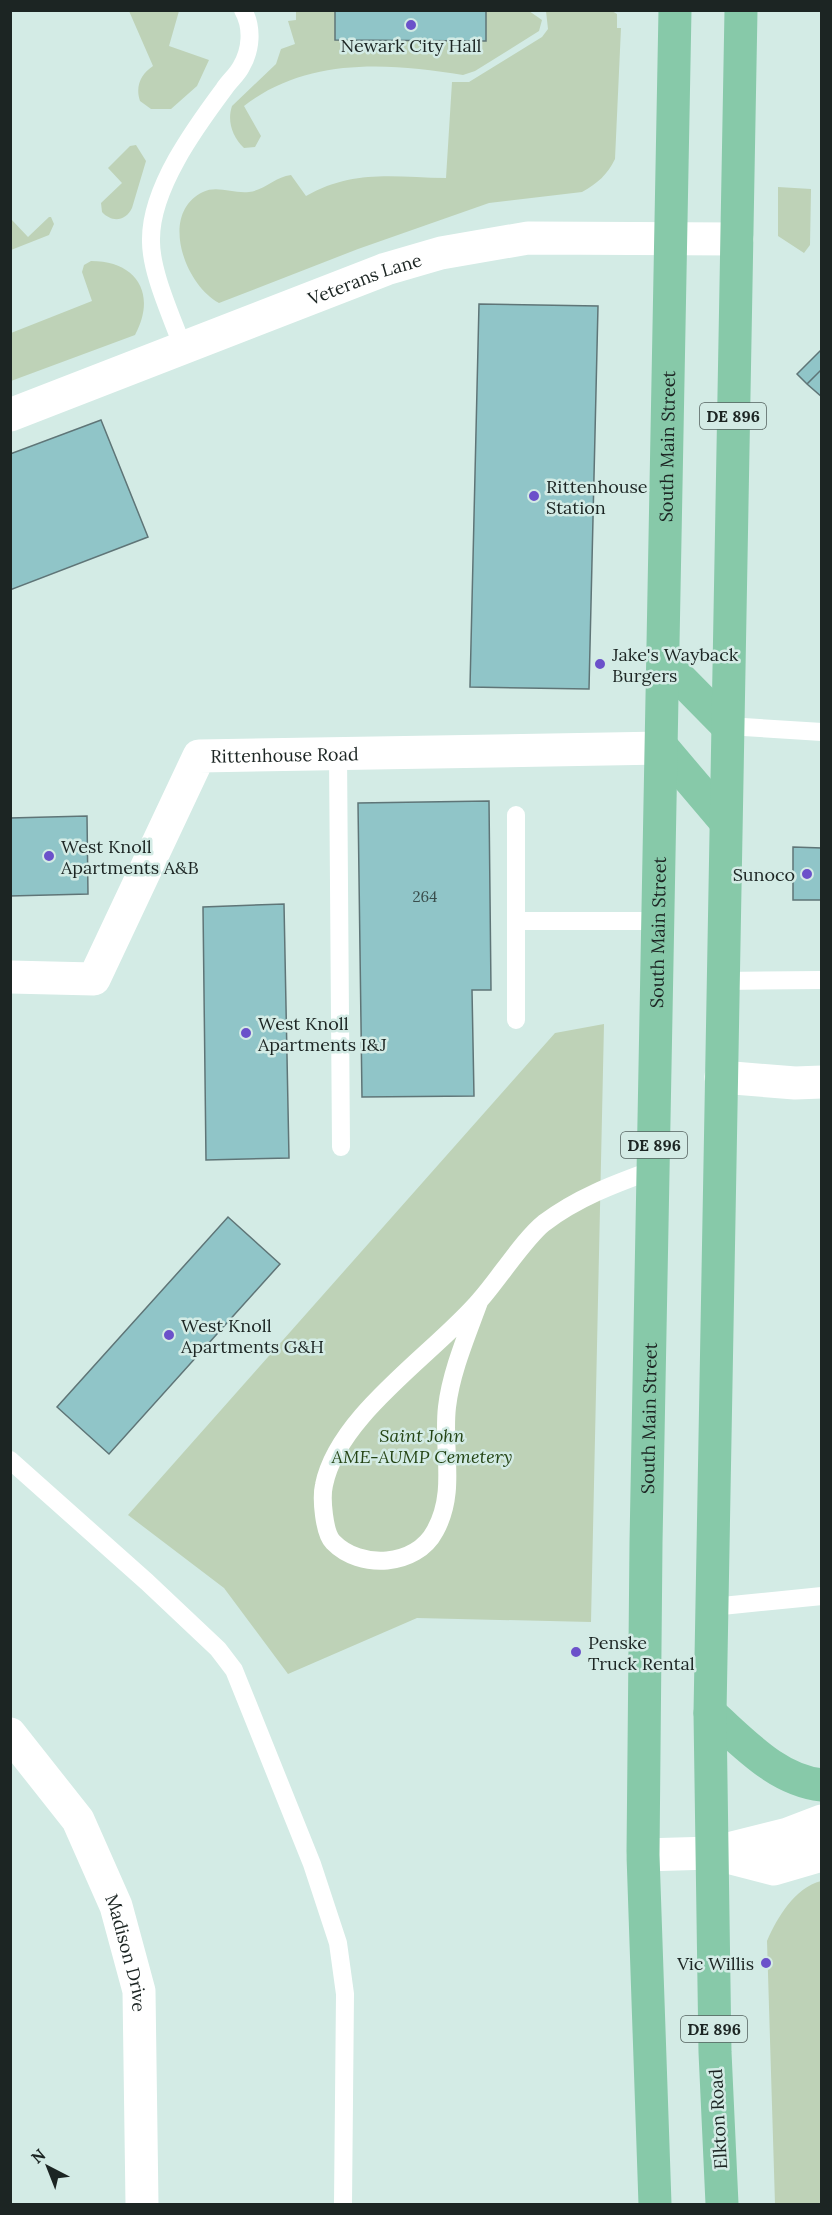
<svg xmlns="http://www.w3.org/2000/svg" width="832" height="2215" font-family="Lora,serif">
	<rect width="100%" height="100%" fill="#d3ebe5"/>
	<path fill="#bed2b7" d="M 129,11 L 179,11 L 169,46 L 209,60 L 197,86 L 171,109 L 151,109 L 140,101 C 135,86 141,74 153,66 Z
		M 296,11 L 335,11 L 336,40 L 485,41 L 486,11 L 529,11 L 542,20 L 539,31 L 475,71 L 463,75 C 388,63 308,57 244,106 L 261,136 L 255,147 L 244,148 C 232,136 227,121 232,106 L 276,64 L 281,49 L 295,44 L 288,21 L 296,20 Z
		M 546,11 L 612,11 L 617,14 L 617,28 L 621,28 L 615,159 C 607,175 598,183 582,192 L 489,203 L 358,249 L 219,303 C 184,284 159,213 203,192 C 217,185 234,194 249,192 C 265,190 275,177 291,175 L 306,196 C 353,169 394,177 446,178 L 452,82 L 469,82 L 542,37 L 548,29 Z
		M 136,145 L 146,161 L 132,208 C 126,221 112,223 102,212 L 101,203 L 122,183 L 108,168 L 130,146 Z
		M 778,187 L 811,189 L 810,245 L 804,253 L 778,236 Z
		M 49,217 L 51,217 L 54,224 L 49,235 L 11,250 L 11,219 L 28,237 Z
		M 91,261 C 137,261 157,294 135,335 L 11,381 L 11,333 L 92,301 L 82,272 L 84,265 Z
		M 604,1024 L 591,1622 L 417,1618 L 288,1674 L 224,1588 L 128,1515 L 555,1033 Z
		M 821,1881 L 821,2204 L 775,2204 L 767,1941 C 778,1916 795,1888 821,1881 Z"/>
	<path fill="#90c5c8" stroke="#5f7577" stroke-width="1.5" d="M 335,10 L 486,10 L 486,41 L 335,40 Z
		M 479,304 L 598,306 L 589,689 L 470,687 Z
		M 822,349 L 822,369 L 807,384 L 797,374 Z
		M 822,369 L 822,397 L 807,384 Z
		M 101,420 L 148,537 L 10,590 L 10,454 Z
		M 489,801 L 491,990 L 472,990 L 474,1096 L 362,1097 L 358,803 Z
		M 87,816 L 88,894 L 10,896 L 10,818 Z
		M 793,847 L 822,848 L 822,900 L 793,900 Z
		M 284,904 L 289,1158 L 206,1160 L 203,907 Z
		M 228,1217 L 280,1264 L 109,1454 L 57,1407 Z"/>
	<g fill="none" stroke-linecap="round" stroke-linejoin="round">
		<path stroke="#fff" stroke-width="18" d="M 183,348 C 172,317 150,271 151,239 C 151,188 195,128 224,89 C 229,81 237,75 241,67 C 251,50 253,28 243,10
			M 727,726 L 822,732
			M 338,753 L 341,1147
			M 516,815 L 516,1020
			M 516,921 L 659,921
			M 722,981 L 822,980
			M 479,1302 C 467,1335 451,1372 447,1407 C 442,1449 457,1492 435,1531 C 416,1567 360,1570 333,1542 C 324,1533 321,1498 324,1485 C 338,1415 435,1353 480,1300 C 498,1280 524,1239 544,1223 C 577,1198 614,1184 653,1170
			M 10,1460 L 147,1582 L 218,1649 L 234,1670 L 312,1864 L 338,1943 L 345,1994 L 343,2204
			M 712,1607 L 822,1596"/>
		<g stroke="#fff" stroke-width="33">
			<path id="s1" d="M 10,415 L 386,269 L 441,253 L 528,238 L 737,239"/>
			<path id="s2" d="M 10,977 L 94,979 L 199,756 L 663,748"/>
			<path d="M 721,1077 L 795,1083 L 822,1082"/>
			<path id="s3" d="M 10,1734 L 78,1820 L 116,1906 L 139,1991 L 142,2204"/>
		</g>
		<path stroke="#fff" stroke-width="33" d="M 716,1854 L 774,1869 L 822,1855
			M 643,1855 L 712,1853 L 788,1834 L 822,1821"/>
		<g stroke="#87c9a9" stroke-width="33">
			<path d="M 664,662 L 727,726"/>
			<path d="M 663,748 L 725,821"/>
			<path d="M 710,1713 C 743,1742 776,1780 822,1785"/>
			<path id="s4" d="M 655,2204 L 643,1855 L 646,1543 L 675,10"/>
			<path d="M 722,2204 L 715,2052 L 710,1713 L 741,10"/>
		</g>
	</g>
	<g fill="#6b51ca" stroke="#d3ebe5" stroke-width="2">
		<circle cx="411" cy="25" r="6"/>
		<circle cx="534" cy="496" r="6"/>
		<circle cx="600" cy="664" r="6"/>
		<circle cx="49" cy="856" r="6"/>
		<circle cx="807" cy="874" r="6"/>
		<circle cx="246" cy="1033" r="6"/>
		<circle cx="169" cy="1335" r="6"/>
		<circle cx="576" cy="1652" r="6"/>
		<circle cx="766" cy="1963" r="6"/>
	</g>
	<g text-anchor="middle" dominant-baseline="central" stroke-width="5" stroke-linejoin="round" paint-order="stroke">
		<g font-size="15" fill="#394d4c">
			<text x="425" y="896">264</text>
		</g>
		<g fill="#d3ebe5" stroke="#53605d" stroke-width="1.5">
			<rect x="700" y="403" width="66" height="26" rx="4.5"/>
			<rect x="621" y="1132" width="66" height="26" rx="4.5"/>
			<rect x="681" y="2016" width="66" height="26" rx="4.5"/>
		</g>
		<g font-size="16" font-weight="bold" fill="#1c2523">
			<text x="733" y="416">DE 896</text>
			<text x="654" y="1145">DE 896</text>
			<text x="714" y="2029">DE 896</text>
		</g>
		<g font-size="18" fill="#1c2523" stroke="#d3ebe5" text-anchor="start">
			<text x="411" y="45" text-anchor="middle">Newark City Hall</text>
			<text x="546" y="486">Rittenhouse<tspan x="546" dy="21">Station</tspan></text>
			<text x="612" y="654">Jake's Wayback<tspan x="612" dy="21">Burgers</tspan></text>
			<text x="61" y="846">West Knoll<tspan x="61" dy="21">Apartments A&amp;B</tspan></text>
			<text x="795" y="874" text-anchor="end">Sunoco</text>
			<text x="258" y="1023">West Knoll<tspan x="258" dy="21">Apartments I&amp;J</tspan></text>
			<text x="181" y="1325">West Knoll<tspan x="181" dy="21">Apartments G&amp;H</tspan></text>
			<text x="588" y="1642">Penske<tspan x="588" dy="21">Truck Rental</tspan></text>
			<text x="754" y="1963" text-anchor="end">Vic Willis</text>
		</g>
		<g font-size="18" fill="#1c2523" stroke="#d3ebe5">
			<text stroke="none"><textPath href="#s1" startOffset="380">Veterans Lane</textPath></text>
			<text stroke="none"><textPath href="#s4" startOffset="1758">South Main Street</textPath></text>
			<text stroke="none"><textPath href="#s2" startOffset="416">Rittenhouse Road</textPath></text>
			<text stroke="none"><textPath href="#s4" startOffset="1272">South Main Street</textPath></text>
			<text stroke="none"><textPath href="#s4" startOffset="786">South Main Street</textPath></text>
			<text stroke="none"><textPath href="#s3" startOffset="252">Madison Drive</textPath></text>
			<text transform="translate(718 2119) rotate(-93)">Elkton Road</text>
		</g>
		<g font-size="18" font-style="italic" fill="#244414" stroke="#d3ebe5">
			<text x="422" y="1435">Saint John<tspan x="422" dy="21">AME-AUMP Cemetery</tspan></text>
		</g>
	</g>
	<rect width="832" height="2215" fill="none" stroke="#1c2523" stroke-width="24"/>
	<g transform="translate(48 2167) rotate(318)" stroke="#d3ebe5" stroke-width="4.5" paint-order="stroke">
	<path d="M0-4.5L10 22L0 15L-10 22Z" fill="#1c2523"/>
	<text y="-9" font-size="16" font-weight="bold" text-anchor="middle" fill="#1c2523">N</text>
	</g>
</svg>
